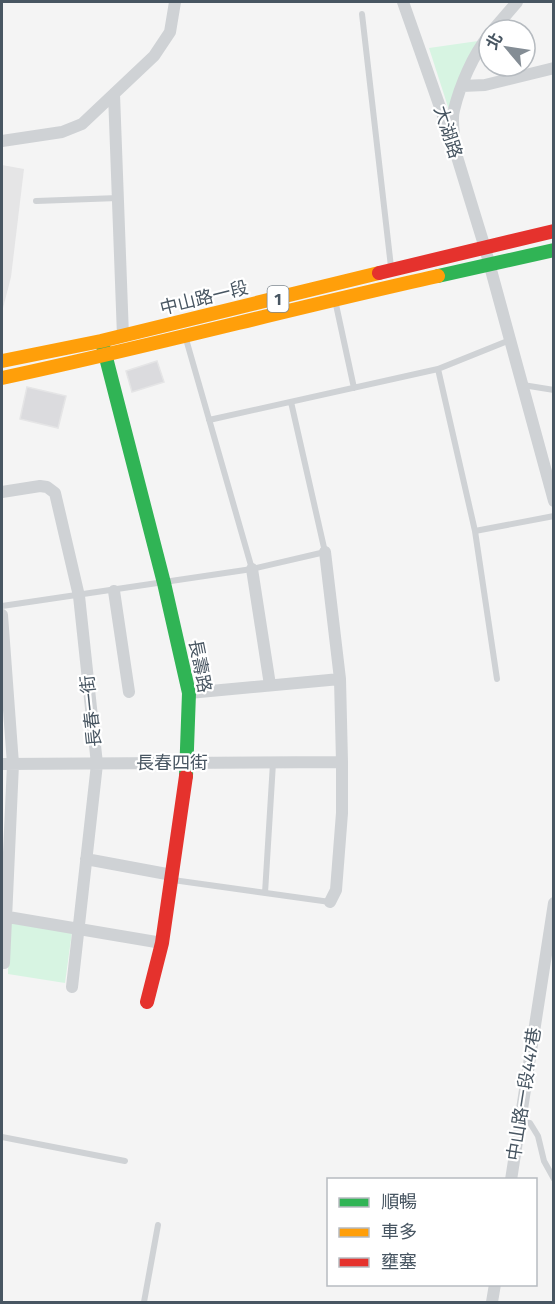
<svg xmlns="http://www.w3.org/2000/svg" width="555" height="1304" font-family="'Fira Sans','Noto Sans TC',sans-serif">
	<rect width="100%" height="100%" fill="#f4f4f4"/>
	<path fill="#e5e5e6" d="M 2,165 L 24,169 L 11,277 L 2,312 Z"/>
	<path fill="#d7f4e2" d="M 478,41 L 449,110 L 429,48 Z
		M 9,923 L 72,932 L 65,983 L 8,974 Z"/>
	<path fill="#dbdbde" stroke="#e5e5e6" stroke-width="1.5" d="M 157,361 L 164,382 L 132,392 L 126,371 Z
		M 27,387 L 66,396 L 58,428 L 20,419 Z"/>
	<g fill="none" stroke-linecap="round" stroke-linejoin="round">
		<path stroke="#cfd2d5" stroke-width="6" d="M 362,14 L 391,267
			M 36,201 L 118,198
			M 335,300 L 354,388
			M 186,339 L 252,569
			M 438,369 L 510,340
			M 523,385 L 554,390
			M 209,420 L 438,369 L 475,531 L 497,679
			M 475,531 L 554,516
			M 2,606 L 252,569 L 325,552 L 291,402
			M 173,880 L 330,902
			M 265,893 L 273,763
			M 521,1122 L 530,1123 L 538,1136 L 544,1161 L 554,1179
			M 2,1137 L 125,1161
			M 144,1302 L 158,1225"/>
		<path stroke="#cfd2d5" stroke-width="12" d="M 403,2 L 454,147 L 485,248 L 554,501
			M 493,30 L 517,2
			M 462,86 L 485,85 L 554,68
			M 114,94 L 123,336
			M 454,134 C 453,126 452,117 454,110 C 460,85 473,55 489,35
			M 2,141 L 62,132 L 82,124 L 154,56 L 170,32 L 175,2
			M 2,492 L 40,486 L 47,487 L 55,493 L 79,596 L 97,764 L 72,987
			M 325,552 L 340,679 L 342,762 L 342,813 L 336,890 L 330,902
			M 252,569 L 270,685
			M 114,591 L 129,692
			M 2,615 L 13,764 L 4,963
			M 189,693 L 340,679
			M 2,764 L 342,762
			M 86,859 L 172,875
			M 2,916 L 162,943
			M 511,1180 L 554,903
			M 492,1302 L 495,1284"/>
		<path stroke="#30b455" stroke-width="14" d="M 438,276 L 554,250
			M 103,346 L 164,583 L 189,693 L 186,776"/>
		<path stroke="#ff9f0a" stroke-width="14" d="M 2,361 L 101,341 L 379,273
			M 2,378 C 148,347 293,308 438,276"/>
		<path stroke="#e5322d" stroke-width="14" d="M 379,273 L 554,231
			M 147,1002 L 162,943 L 186,776"/>
	</g>
	<g text-anchor="middle" dominant-baseline="central" stroke-width="4.5" stroke-linejoin="round" paint-order="stroke">
		<rect fill="#fff" stroke="#7f8991" stroke-width="1.5" x="267.5" y="286" width="21" height="26" rx="4.5"/>
		<g font-size="16" font-weight="bold" fill="#485662">
			<text x="278" y="299">1</text>
		</g>
		<g font-size="18" fill="#485662" stroke="#fff">
			<text transform="translate(448 132) rotate(72)">大湖路</text>
			<text transform="translate(204 298) rotate(-14)">中山路一段</text>
			<text transform="translate(200 666) rotate(79)">長壽路</text>
			<text transform="translate(91 711) rotate(-96)">長春一街</text>
			<text x="172" y="763">長春四街</text>
			<text transform="translate(524 1094) rotate(-81)">中山路一段447巷</text>
		</g>
	</g>
	<rect width="555" height="1304" fill="none" stroke="#485662" stroke-width="6"/>
	<rect x="327" y="1178" width="210" height="108" fill="#ffffff" stroke="#b6bbc0" stroke-width="1.5"/>
	<rect x="339" y="1198" width="30" height="9" fill="#30b455" stroke="#b6bbc0" stroke-width="1.5"/>
	<text x="381" y="1208" font-size="18" fill="#485662">順暢</text>
	<rect x="339" y="1228" width="30" height="9" fill="#ff9f0a" stroke="#b6bbc0" stroke-width="1.5"/>
	<text x="381" y="1238" font-size="18" fill="#485662">車多</text>
	<rect x="339" y="1258" width="30" height="9" fill="#e5322d" stroke="#b6bbc0" stroke-width="1.5"/>
	<text x="381" y="1268" font-size="18" fill="#485662">壅塞</text>
	<g transform="translate(507 48) rotate(299)"><circle r="28" fill="#ffffff" stroke="#b6bbc0" stroke-width="1.5"/>
	<path d="M0-4.5L10 22L0 15L-10 22Z" fill="#848d95"/>
	<text y="-9" font-size="16" font-weight="bold" text-anchor="middle" fill="#485662">北</text>
	</g>
</svg>
